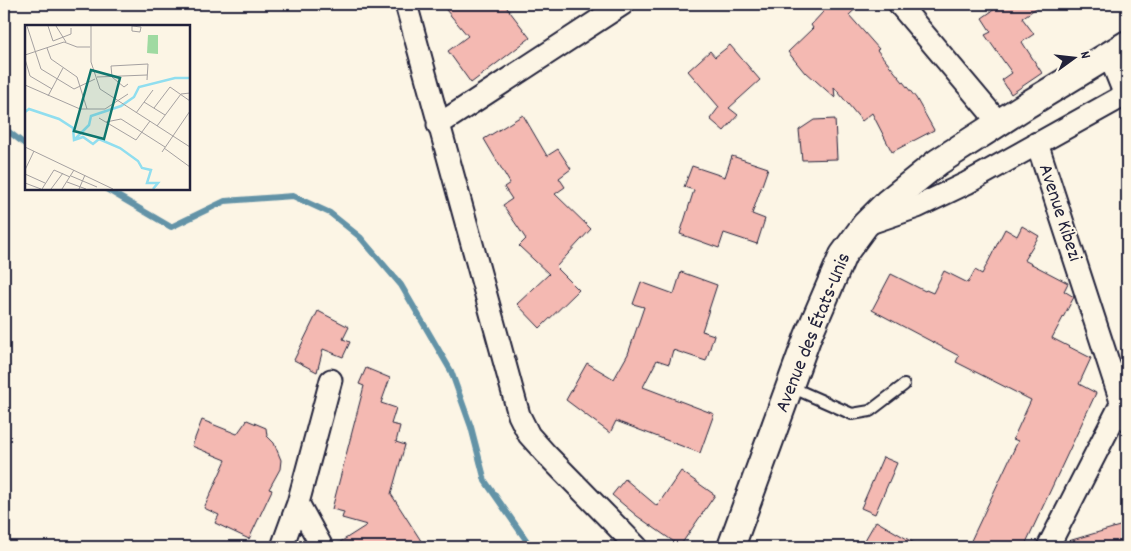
<svg xmlns="http://www.w3.org/2000/svg" width="1131" height="551" font-family="Dekko,sans-serif">
	<rect width="100%" height="100%" fill="#fcf5e5"/>
	<filter id="ink" filterUnits="userSpaceOnUse"><feTurbulence type="fractalNoise" baseFrequency=".02" numOctaves="2"/><feDisplacementMap in="SourceGraphic" scale="10" xChannelSelector="R" yChannelSelector="G"/><feConvolveMatrix kernelMatrix="1 2 1 2 8 2 1 2 1" color-interpolation-filters="sRGB"/></filter>
	<g filter="url(#ink)">
		<g fill="none" stroke-linecap="round" stroke-linejoin="round">
			<path stroke="#6493a7" stroke-width="6" d="M 4,128 L 26,145
				M 106,189 L 171,227 L 225,201 L 293,196 L 330,213 L 360,237 L 401,285 L 451,371 L 471,427 L 485,481 L 531,547"/>
		</g>
		<path fill="#f4b9b2" stroke="#22223b" d="M 441,4 L 504,4 L 530,38 L 471,83 L 448,51 L 468,36 Z
			M 816,4 L 861,4 L 849,15 L 879,49 L 877,50 L 916,98 L 934,130 L 892,152 L 872,113 L 862,121 L 834,87 L 835,98 L 806,72 L 805,73 L 788,52 L 813,28 L 811,25 L 823,12 Z
			M 1002,4 L 1042,4 L 1022,18 L 1034,34 L 1022,42 L 1042,73 L 1011,94 L 1002,80 L 1012,73 L 985,35 L 991,32 L 982,18 Z
			M 730,45 L 760,80 L 729,108 L 738,115 L 724,131 L 710,119 L 719,107 L 688,71 L 710,51 L 715,57 Z
			M 523,115 L 547,156 L 558,149 L 571,169 L 559,178 L 565,187 L 555,194 L 591,229 L 556,267 L 579,290 L 540,328 L 517,304 L 549,274 L 519,246 L 526,239 L 503,205 L 512,199 L 504,187 L 510,183 L 484,139 Z
			M 835,119 L 837,159 L 802,160 L 799,130 L 814,120 Z
			M 732,156 L 768,168 L 752,214 L 765,219 L 757,244 L 724,233 L 719,248 L 680,234 L 694,190 L 684,187 L 692,166 L 725,177 Z
			M 1022,226 L 1039,236 L 1024,260 L 1068,283 L 1064,291 L 1074,297 L 1052,338 L 1091,358 L 1079,384 L 1096,393 L 1024,547 L 968,547 L 1018,441 L 1013,439 L 1031,400 L 956,362 L 959,356 L 872,310 L 891,274 L 925,291 L 926,290 L 933,293 L 944,271 L 968,283 L 975,270 L 982,274 L 1005,229 L 1017,236 Z
			M 681,272 L 717,285 L 702,331 L 714,335 L 706,361 L 673,350 L 669,364 L 657,360 L 643,387 L 714,414 L 700,453 L 616,421 L 610,433 L 566,400 L 587,363 L 614,379 L 628,354 L 644,307 L 633,304 L 641,282 L 674,294 Z
			M 318,311 L 349,327 L 343,339 L 350,342 L 343,357 L 323,349 L 317,372 L 294,360 Z
			M 366,368 L 390,378 L 381,403 L 396,408 L 391,424 L 400,426 L 396,442 L 405,445 L 391,494 L 425,547 L 334,547 L 334,546 L 367,525 L 342,518 L 344,512 L 332,509 L 364,386 L 359,384 Z
			M 202,420 L 237,434 L 247,420 L 266,428 L 267,436 L 274,443 L 281,460 L 280,469 L 269,489 L 272,490 L 249,539 L 215,523 L 219,515 L 204,508 L 226,460 L 192,446 Z
			M 883,457 L 897,463 L 875,514 L 861,508 Z
			M 681,471 L 715,495 L 680,546 L 637,516 L 612,495 L 625,479 L 657,506 Z
			M 876,521 L 921,547 L 861,547 Z
			M 1123,525 L 1127,540 L 1127,547 L 1062,547 L 1065,542 Z"/>
		<g fill="none" stroke-linecap="round" stroke-linejoin="round">
			<defs>
				<path id="service" d="M 791,387 L 852,414 L 870,411 L 904,385"/>
				<path id="minor" d="M 406,4 L 519,415 L 529,435 L 546,454 L 637,547
					M 899,4 L 999,123
					M 438,125 L 623,4
					M 1037,143 L 1127,420
					M 867,224 L 917,207 L 967,183 L 1125,95 L 1109,55
					M 298,503 L 322,547
					M 282,547 L 298,503 L 331,380
					M 1048,547 L 1121,404 L 1127,402"/>
				<path id="tertiary" d="M 731,547 L 808,336 L 843,255 L 865,225 L 887,203 L 938,162 L 1025,106 L 1127,44"/>
			</defs>
			<use href="#service" stroke="#22223b" stroke-width="14"/>
			<use href="#minor" stroke="#22223b" stroke-width="25"/>
			<use href="#tertiary" stroke="#22223b" stroke-width="30"/>
			<use href="#service" stroke="#fcf5e5" stroke-width="10"/>
			<use href="#minor" stroke="#fcf5e5" stroke-width="21"/>
			<use href="#tertiary" stroke="#fcf5e5" stroke-width="26"/>
		</g>
	</g>
	<g text-anchor="middle" dominant-baseline="central" stroke-width="4" stroke-linejoin="round" paint-order="stroke">
		<g font-size="20" fill="#22223b" stroke="#fcf5e5">
			<text transform="translate(1059 213) rotate(72)">Avenue Kibezi</text>
			<text transform="translate(814 333) rotate(-68)">Avenue des États-Unis</text>
		</g>
	</g>
	<g transform="translate(25 25)">
		<rect width="165" height="165" fill="#fcf5e5"/>
		<path d="M 123,10 L 133,10 L 133,29 L 122,28 Z" fill="#9fdaa1"/>
		<path fill="none" stroke="#90deef" stroke-width="2.5" d="M 0,87 L 4,84 L 34,94 L 48,103 L 49,115 L 58,112 L 68,119 L 74,114 L 95,123 L 113,136 L 117,143 L 126,145 L 122,158 L 133,158 L 128,164M 49,115 L 64,100 L 66,91 L 96,81 L 109,72 L 114,62 L 150,53 L 165,53"/>
		<path fill="none" stroke="#a5a1a1" stroke-width="1" d="M 2,1 L 16,44 L 49,64 L 70,54M 23,1 L 28,16 L 46,9 L 46,3M 31,1 L 41,17M 66,1 L 66,37 L 75,64 L 165,122M 107,1 L 107,6 L 115,7 L 116,2 L 107,1M 22,23 L 26,34 L 52,52 L 62,84M 0,30 L 39,17 L 52,22 L 65,22M 0,34 L 5,51 L 27,64M 72,52 L 122,50M 103,59 L 99,62 L 87,52 L 86,41 L 123,39 L 122,55M 0,60 L 55,84 L 80,84 L 103,69M 23,71 L 38,43M 119,77 L 140,90M 129,83 L 145,62 L 165,76M 111,88 L 128,65M 74,93 L 111,115 L 125,96M 81,97 L 96,94 L 140,122M 132,101 L 156,69 L 165,68M 0,122 L 88,164M 139,123 L 165,142M 137,127 L 165,86M 0,145 L 9,126M 0,149 L 20,158M 46,151 L 72,162M 42,157 L 61,164M 0,158 L 16,164M 17,164 L 29,145 L 45,152M 26,164 L 38,148M 37,164 L 49,145M 54,164 L 60,150"/>
		<path fill="#0f766e" fill-opacity="0.15" stroke="#0f766e" stroke-width="2.5" d="M 66,45 L 95,53 L 79,114 L 49,106 Z"/>
		<rect width="165" height="165" fill="none" stroke="#22223b" stroke-width="2.5"/>
	</g>
	<rect width="1131" height="551" fill="none" stroke="#fcf5e5" stroke-width="20"/>
	<rect x="10" y="10" width="1111" height="531" fill="none" stroke="#22223b" stroke-width="2" filter="url(#ink)"/>
	<g transform="translate(1074 58) rotate(75)" stroke="#fcf5e5" stroke-width="4" paint-order="stroke">
	<path d="M0-4L9 19L0 12L-9 19Z" fill="#22223b"/>
	<text y="-8" font-size="14" font-weight="bold" text-anchor="middle" fill="#22223b">N</text>
	</g>
</svg>
